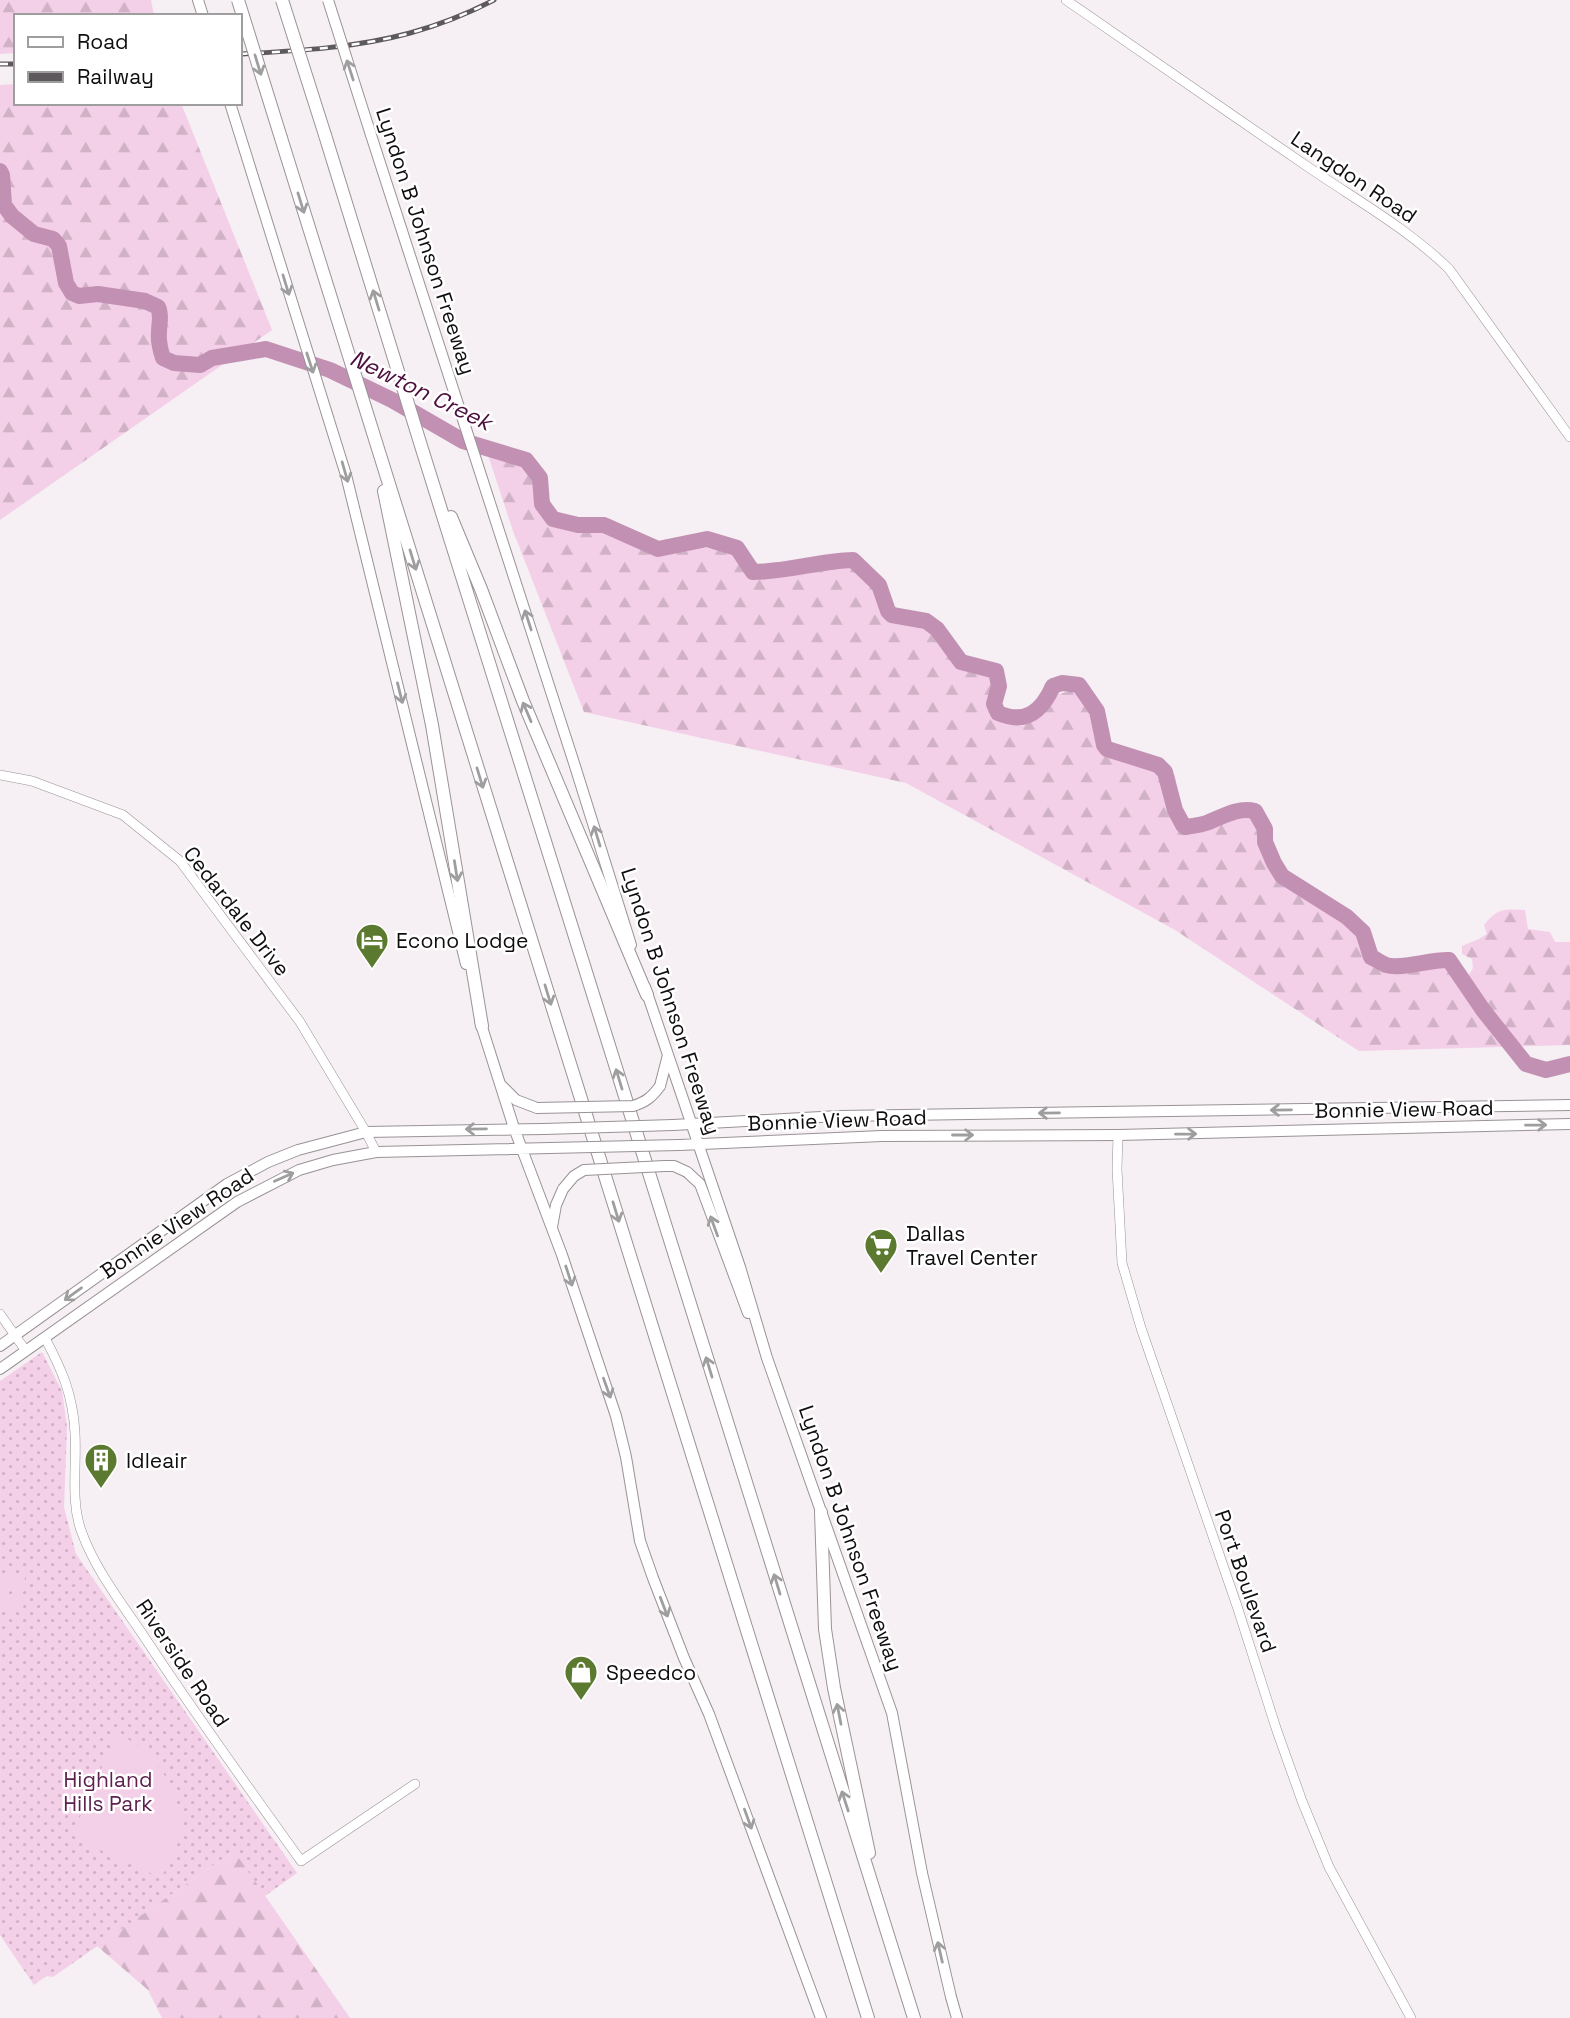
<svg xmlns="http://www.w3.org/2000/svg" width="1570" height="2018" font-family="'Space Grotesk',sans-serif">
	<defs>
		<pattern id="grass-dots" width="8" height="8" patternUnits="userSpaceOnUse" patternTransform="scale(1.75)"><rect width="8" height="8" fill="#f4cfe8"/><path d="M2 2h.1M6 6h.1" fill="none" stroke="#d0b1c6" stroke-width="1.8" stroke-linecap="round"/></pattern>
		<pattern id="forest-firs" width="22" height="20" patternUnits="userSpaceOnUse" patternTransform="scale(1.75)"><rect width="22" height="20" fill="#f4cfe8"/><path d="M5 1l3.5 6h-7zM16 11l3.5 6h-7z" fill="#d0b1c6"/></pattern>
	</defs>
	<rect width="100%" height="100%" fill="#f6eff4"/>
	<path fill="url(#grass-dots)" d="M 42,1352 L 62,1391 L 67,1427 L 64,1507 L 76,1554 L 297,1873 L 265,1896 L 231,1853 L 53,1977 L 46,1976 L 34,1985 L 0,1935 L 0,1381 Z"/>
	<path fill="url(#forest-firs)" d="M 0,0 L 151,0 L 154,16 L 16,16 L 16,53 L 0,54 Z
		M 16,84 L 16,103 L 181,103 L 272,330 L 0,520 L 0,85 Z
		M 486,449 L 525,464 L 538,466 L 548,482 L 547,494 L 556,518 L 574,530 L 616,530 L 661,553 L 694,546 L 745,554 L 760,576 L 777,577 L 810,573 L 830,563 L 855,564 L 883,585 L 891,616 L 932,626 L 961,667 L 998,674 L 1004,688 L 999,712 L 1006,722 L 1023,726 L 1051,706 L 1057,694 L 1082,689 C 1102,713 1106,722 1110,754 L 1165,775 L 1175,775 L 1178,809 L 1196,832 L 1246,811 L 1263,817 L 1278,865 L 1287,875 L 1349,914 L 1365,929 L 1369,942 L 1378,953 L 1396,968 L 1445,961 L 1454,966 L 1466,980 L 1473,968 L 1472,959 L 1462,954 L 1462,946 L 1479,939 L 1487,934 L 1484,925 C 1498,908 1504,909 1525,910 L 1528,929 L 1550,932 L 1555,942 L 1570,942 L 1570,1045 L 1359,1051 L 1175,930 L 906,783 L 584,712 L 513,531 Z
		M 234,1851 L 350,2018 L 162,2018 L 148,1990 L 97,1946 Z"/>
	<path fill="#f4cfe8" d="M 0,1575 L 25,1577 L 24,1592 L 0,1591 Z
		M 0,1595 L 24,1596 L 23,1612 L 0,1611 Z
		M 117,1733 C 150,1749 175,1780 180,1817 C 181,1822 182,1827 181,1833 C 177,1849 169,1863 161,1878 L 83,1842 L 76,1826 Z"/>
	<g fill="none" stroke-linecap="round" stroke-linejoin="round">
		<path stroke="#c290b3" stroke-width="16" d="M 0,171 L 2,175 L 4,205 L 12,216 L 34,234 L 53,239 L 59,246 L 66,283 L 72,293 L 79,296 L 98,294 L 145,301 L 158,307 C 162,316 159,322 159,332 C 158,341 160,349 163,358 L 174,363 L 200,365 L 212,358 L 266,349 L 330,370 L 392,400 L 463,441 L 526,460 L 540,478 L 542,504 L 553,519 L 578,525 L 604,525 L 658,549 L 707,539 L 737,548 L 753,572 C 787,572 819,561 853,560 L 879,585 L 888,611 L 892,615 L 926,621 L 937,629 L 961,662 L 996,671 L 999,686 L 994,704 L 998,713 C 1026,725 1042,711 1053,686 L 1062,683 L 1079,685 L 1097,711 L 1104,745 L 1107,749 L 1158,765 L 1165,772 L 1175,810 L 1183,825 L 1185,827 C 1193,826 1202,825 1209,822 C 1224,816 1238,807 1255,811 L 1265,829 L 1265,842 L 1274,863 L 1282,876 L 1347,917 L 1363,932 L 1371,957 C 1376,959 1381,963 1386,965 C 1401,970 1431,959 1449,960 L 1483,1010 L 1526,1064 L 1546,1070 L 1570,1064"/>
		<defs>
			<path id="minor" d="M 1066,0 C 1147,56 1229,113 1311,169 C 1358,201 1408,229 1449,269 L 1570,437
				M 0,775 L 32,781 L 123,815 L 180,861 L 300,1022 L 366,1132 L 376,1152
				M 1118,1135 L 1117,1169 L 1122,1263 L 1141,1328 L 1237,1606 L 1277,1731 L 1302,1801 L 1329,1867 L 1411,2018
				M 0,1314 L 26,1351
				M 45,1338 C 62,1370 73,1395 75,1433 C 77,1466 70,1502 82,1533 C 96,1571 123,1605 145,1638 C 195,1714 248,1787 301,1861 L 415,1784"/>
			<path id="major" d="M 198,0 L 203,16
				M 230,103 L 346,475 L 466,964
				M 371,135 L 574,763 L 631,945
				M 645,987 L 740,1267 L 767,1358 L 892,1713 L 922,1873 L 951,1997 L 957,2018
				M 480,1021 L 514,1128 L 562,1255 L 616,1416 L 626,1457 L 640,1541 L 653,1578 L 684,1658 L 709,1714 L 821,2018
				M 501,1085 L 516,1100 L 537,1108
				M 660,1086 L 668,1055
				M 673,1125 L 839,1116 L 1570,1105
				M 679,1145 L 882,1136 L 1118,1135 L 1570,1124
				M 687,1172 L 700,1184 L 748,1313
				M 552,1227 L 556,1205 L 563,1189
				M 0,1346 L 227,1184 L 268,1162 L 298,1150 L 366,1132 L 544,1129
				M 0,1369 L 237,1202 L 299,1170 L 333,1160 L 376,1152 L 550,1148"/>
			<path id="highway" d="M 325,135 L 422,449 L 914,2018
				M 281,138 L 868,2018
				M 384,491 L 432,725 L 482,1026
				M 451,517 L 481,589 L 523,701 L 647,995
				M 821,1512 L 825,1629 L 834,1688 L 869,1853"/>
		</defs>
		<use href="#minor" stroke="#999296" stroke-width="10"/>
		<use href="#major" stroke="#999296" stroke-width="12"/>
		<use href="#highway" stroke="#999296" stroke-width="14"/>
		<use href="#minor" stroke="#fff" stroke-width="9"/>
		<use href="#major" stroke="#fff" stroke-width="10"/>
		<use href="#highway" stroke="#fff" stroke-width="12"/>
		<defs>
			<path id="rail" d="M 240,54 C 296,51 355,48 410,33 C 439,25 467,14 494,0
				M 0,64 L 16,64"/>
		</defs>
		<use href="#rail" stroke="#5e595c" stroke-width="5"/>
		<use href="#rail" stroke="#fff" stroke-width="2.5" stroke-dasharray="8" stroke-linecap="butt"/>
		<defs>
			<path id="major-bridge" d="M 328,0 L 371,135
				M 537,1108 L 633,1106 C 646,1102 652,1097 660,1086
				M 544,1129 L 673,1125
				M 550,1148 L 679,1145
				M 563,1189 L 574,1176 L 584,1170 L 665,1166 L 674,1166 L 687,1172"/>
			<path id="highway-bridge" d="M 238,0 L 281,138
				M 282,0 L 325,135"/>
		</defs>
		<use href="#major-bridge" stroke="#999296" stroke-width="12" stroke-linecap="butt"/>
		<use href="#highway-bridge" stroke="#999296" stroke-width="14" stroke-linecap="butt"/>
		<use href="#major-bridge" stroke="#fff" stroke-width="10"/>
		<use href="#highway-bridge" stroke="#fff" stroke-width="12"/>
	</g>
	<defs><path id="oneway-shaft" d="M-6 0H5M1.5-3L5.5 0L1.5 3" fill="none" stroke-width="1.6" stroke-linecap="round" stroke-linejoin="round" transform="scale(1.75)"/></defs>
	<g stroke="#9f9e9f">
		<use href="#oneway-shaft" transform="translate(258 65) rotate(73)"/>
		<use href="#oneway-shaft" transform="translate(350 70) rotate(-108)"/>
		<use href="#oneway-shaft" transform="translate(301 203) rotate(73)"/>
		<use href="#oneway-shaft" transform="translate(286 285) rotate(73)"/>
		<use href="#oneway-shaft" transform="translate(376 300) rotate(-107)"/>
		<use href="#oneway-shaft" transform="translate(310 363) rotate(72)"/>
		<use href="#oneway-shaft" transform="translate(345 472) rotate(74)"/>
		<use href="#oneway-shaft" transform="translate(413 560) rotate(73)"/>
		<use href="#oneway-shaft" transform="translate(528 620) rotate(-108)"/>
		<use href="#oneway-shaft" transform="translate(400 693) rotate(76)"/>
		<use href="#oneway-shaft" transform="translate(527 712) rotate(-113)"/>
		<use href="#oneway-shaft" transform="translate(480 778) rotate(73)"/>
		<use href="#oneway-shaft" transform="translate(597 836) rotate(-107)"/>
		<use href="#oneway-shaft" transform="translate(456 871) rotate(81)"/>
		<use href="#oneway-shaft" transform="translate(548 995) rotate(73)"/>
		<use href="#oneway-shaft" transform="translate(619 1079) rotate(-107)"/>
		<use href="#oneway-shaft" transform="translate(1281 1110) rotate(179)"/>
		<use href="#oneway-shaft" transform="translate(1049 1113) rotate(179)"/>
		<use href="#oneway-shaft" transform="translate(1536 1125) rotate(-1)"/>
		<use href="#oneway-shaft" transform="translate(476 1129) rotate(179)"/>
		<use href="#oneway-shaft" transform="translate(1186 1134) rotate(-1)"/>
		<use href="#oneway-shaft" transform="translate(963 1135)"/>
		<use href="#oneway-shaft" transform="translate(284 1177) rotate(-24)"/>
		<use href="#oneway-shaft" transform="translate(616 1212) rotate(73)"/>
		<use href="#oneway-shaft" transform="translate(714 1226) rotate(-110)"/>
		<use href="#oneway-shaft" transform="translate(569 1276) rotate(72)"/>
		<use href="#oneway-shaft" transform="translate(73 1294) rotate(144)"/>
		<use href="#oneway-shaft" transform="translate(709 1367) rotate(-107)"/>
		<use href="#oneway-shaft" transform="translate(607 1388) rotate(70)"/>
		<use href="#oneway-shaft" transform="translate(777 1584) rotate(-107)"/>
		<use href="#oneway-shaft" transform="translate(664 1607) rotate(69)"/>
		<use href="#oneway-shaft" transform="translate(839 1714) rotate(-101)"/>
		<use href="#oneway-shaft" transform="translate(845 1801) rotate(-108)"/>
		<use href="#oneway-shaft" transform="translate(748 1819) rotate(70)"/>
		<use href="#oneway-shaft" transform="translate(940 1952) rotate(-103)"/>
	</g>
	<defs>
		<symbol id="hotel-pin" viewBox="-11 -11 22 30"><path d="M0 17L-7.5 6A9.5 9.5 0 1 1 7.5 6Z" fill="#5b792f" stroke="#fff"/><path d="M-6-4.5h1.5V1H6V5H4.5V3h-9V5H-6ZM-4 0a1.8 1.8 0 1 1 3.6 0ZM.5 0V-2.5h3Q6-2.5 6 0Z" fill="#fff"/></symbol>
		<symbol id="supermarket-pin" viewBox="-11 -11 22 30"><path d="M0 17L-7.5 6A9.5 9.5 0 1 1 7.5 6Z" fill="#5b792f" stroke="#fff"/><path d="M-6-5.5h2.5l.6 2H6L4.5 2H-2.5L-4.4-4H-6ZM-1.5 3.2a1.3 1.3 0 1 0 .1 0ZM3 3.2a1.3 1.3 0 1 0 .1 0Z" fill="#fff"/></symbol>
		<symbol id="building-pin" viewBox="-11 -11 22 30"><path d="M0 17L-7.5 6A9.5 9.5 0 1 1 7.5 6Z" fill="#5b792f" stroke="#fff"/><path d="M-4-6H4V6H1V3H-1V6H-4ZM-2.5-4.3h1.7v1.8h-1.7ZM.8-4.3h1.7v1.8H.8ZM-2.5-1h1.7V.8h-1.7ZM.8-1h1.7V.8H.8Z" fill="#fff"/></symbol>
		<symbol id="shop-pin" viewBox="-11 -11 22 30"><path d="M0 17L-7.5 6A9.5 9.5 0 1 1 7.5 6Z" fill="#5b792f" stroke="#fff"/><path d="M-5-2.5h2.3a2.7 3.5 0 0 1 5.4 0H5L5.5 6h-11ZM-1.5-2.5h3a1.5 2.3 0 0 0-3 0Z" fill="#fff"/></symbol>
	</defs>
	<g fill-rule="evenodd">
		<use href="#hotel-pin" x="353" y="921" width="38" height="52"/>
		<use href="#supermarket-pin" x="862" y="1226" width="38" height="52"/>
		<use href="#building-pin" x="82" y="1441" width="38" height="52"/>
		<use href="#shop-pin" x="562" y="1653" width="38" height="52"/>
	</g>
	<g text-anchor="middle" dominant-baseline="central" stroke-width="5" stroke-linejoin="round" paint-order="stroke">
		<g font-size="21" fill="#100d0f" stroke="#fff">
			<text transform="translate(1354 177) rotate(34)">Langdon Road</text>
			<text transform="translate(426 241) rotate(72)">Lyndon B Johnson Freeway</text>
			<text transform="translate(237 911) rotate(52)">Cedardale Drive</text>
			<text transform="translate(671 1001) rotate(72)">Lyndon B Johnson Freeway</text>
			<text transform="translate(1404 1109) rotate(-1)">Bonnie View Road</text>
			<text transform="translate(837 1120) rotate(-2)">Bonnie View Road</text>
			<text transform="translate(177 1223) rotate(-34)">Bonnie View Road</text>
			<text transform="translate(851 1538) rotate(71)">Lyndon B Johnson Freeway</text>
			<text transform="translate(1246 1581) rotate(71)">Port Boulevard</text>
			<text transform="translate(183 1663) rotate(56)">Riverside Road</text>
		</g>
		<g font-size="21" fill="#100d0f" stroke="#fff" text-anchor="start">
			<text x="396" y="940">Econo Lodge</text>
			<text x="906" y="1233">Dallas<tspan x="906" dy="24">Travel Center</tspan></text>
			<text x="126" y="1460">Idleair</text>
			<text x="606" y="1672">Speedco</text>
		</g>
		<g font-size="21" fill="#5d214f" stroke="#fff">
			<text x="108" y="1779">Highland<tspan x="108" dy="24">Hills Park</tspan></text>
		</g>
		<g font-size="23" font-style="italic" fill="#4c103f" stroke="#fff">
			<text transform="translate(421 390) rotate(26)">Newton Creek</text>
		</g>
	</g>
	<rect x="14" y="14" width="228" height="91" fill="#ffffff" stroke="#9f9e9f" stroke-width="2"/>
	<rect x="28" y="37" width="35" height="10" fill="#ffffff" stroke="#9f9e9f" stroke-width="2"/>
	<text x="77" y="49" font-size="21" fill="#100d0f">Road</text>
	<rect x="28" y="72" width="35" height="10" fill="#5e595c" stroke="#9f9e9f" stroke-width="2"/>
	<text x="77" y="84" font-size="21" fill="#100d0f">Railway</text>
</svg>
